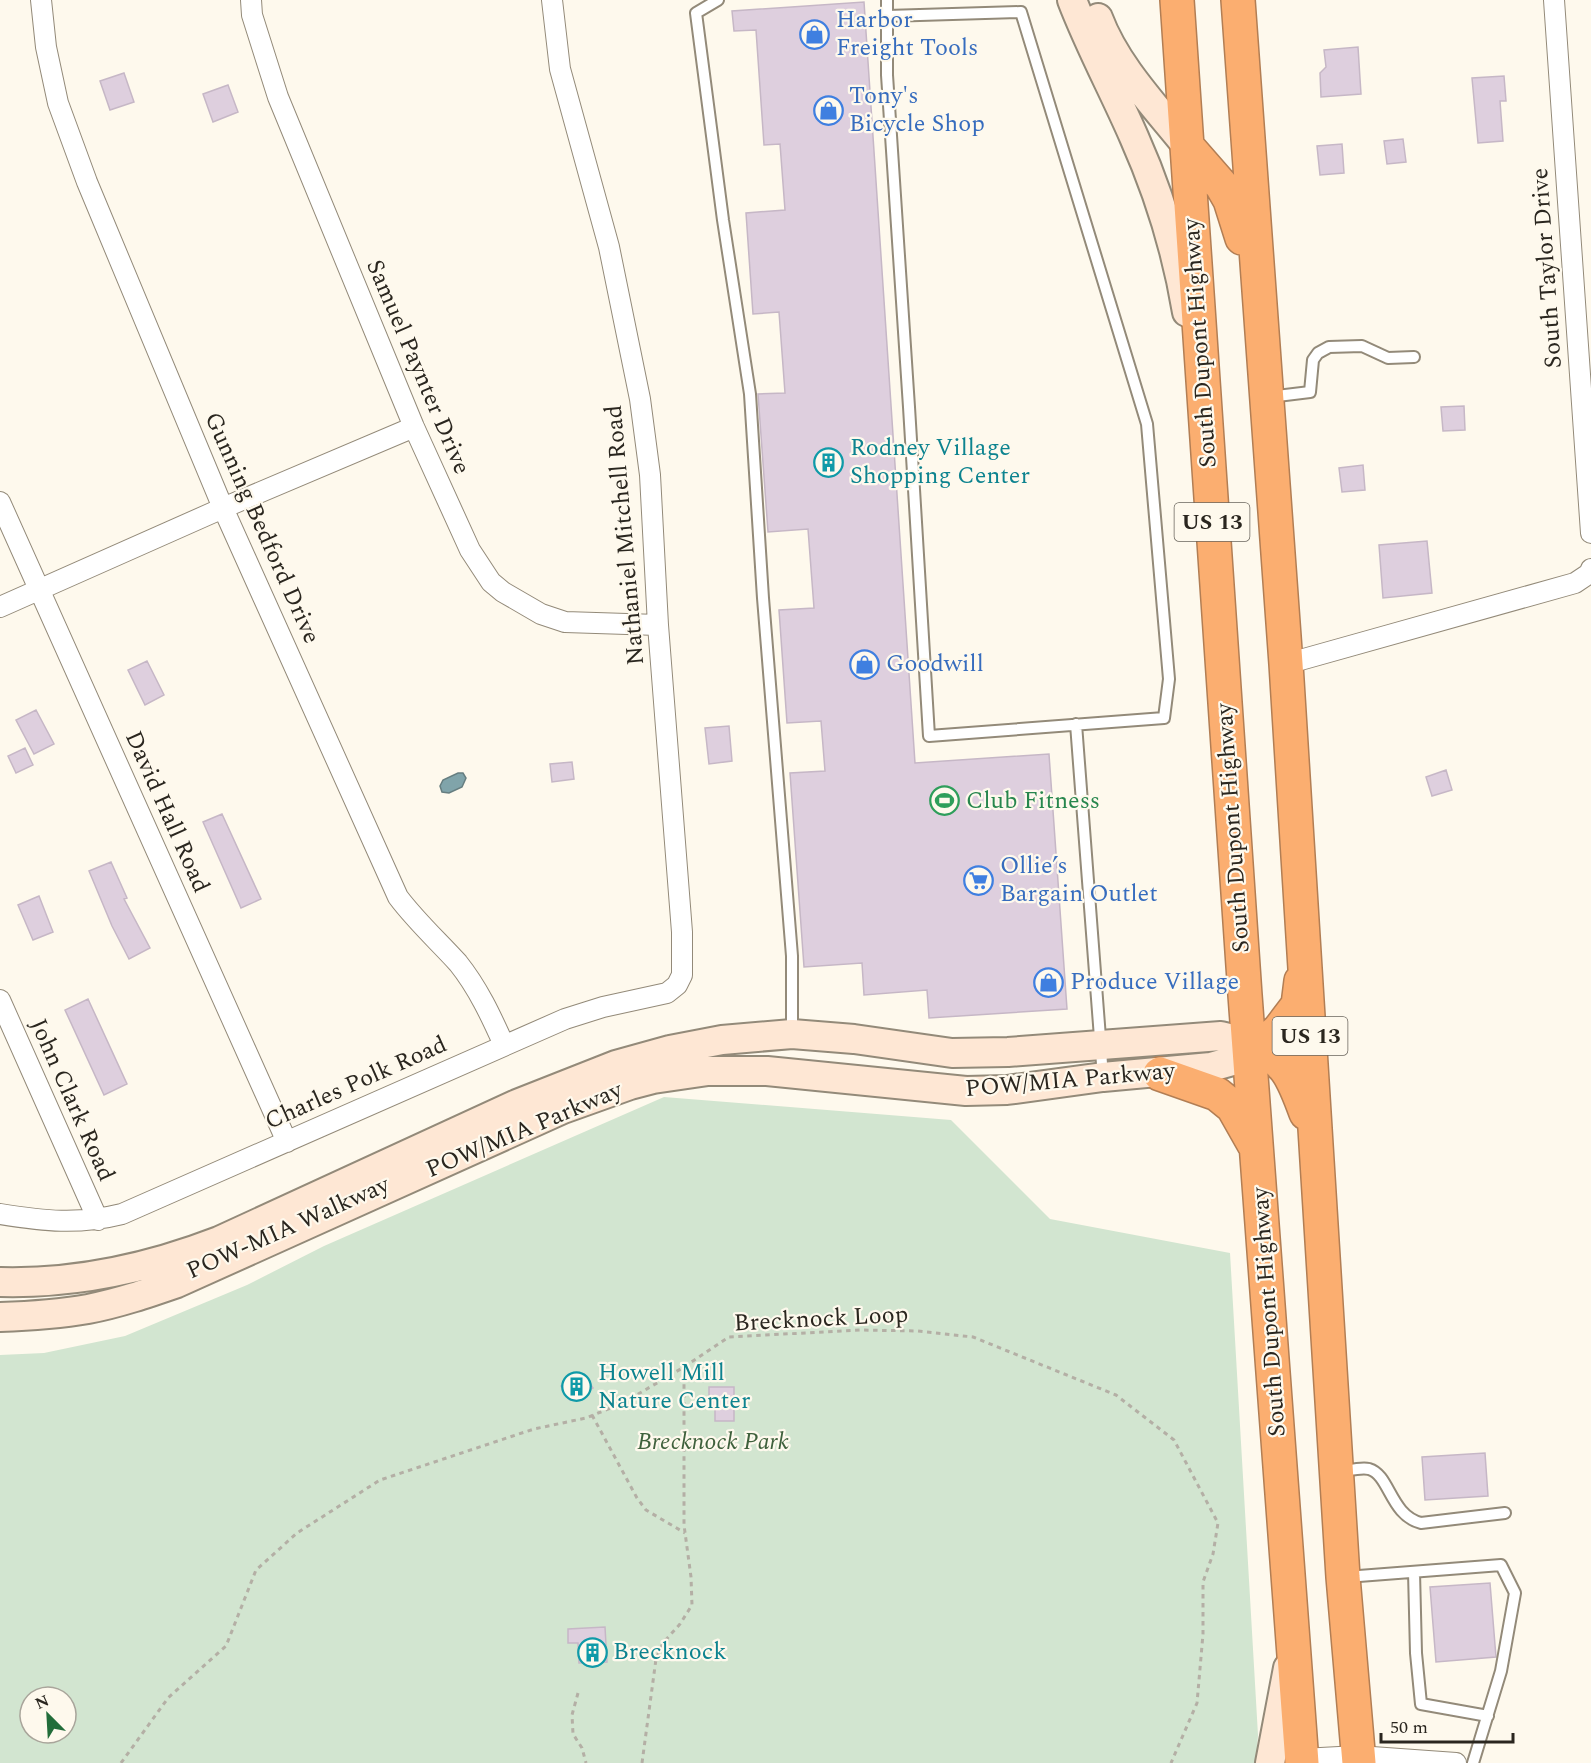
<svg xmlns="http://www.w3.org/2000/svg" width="1591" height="1763" font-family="Spectral,serif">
	<rect width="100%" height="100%" fill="#fef9ed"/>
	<path fill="#d2e5d0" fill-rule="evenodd" d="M 664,1097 L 951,1120 L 1050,1219 L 1230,1253 L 1258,1735 L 1256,1763 L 0,1763 L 0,1355 L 44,1353 L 125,1336 L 247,1285 L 324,1246 ZM 30,1697 L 66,1697 L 66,1733 L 30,1733 Z"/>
	<path fill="#80a4aa" stroke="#667e80" stroke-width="1.5" d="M 458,773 L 463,773 L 466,778 L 462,787 L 449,793 L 442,792 L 440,786 L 443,780 Z"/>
	<path fill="#decfde" stroke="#c6b7c6" stroke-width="1.5" d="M 864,2 L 915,763 L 1049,754 L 1067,1009 L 929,1018 L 927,990 L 864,995 L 862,963 L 804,967 L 790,773 L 825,771 L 821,721 L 787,723 L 779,610 L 814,608 L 808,529 L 768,532 L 758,394 L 785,393 L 779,312 L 753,314 L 746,213 L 785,210 L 780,144 L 764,145 L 756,30 L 734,31 L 732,11 Z
		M 1358,47 L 1361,94 L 1321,97 L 1320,73 L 1326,67 L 1324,50 Z
		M 124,73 L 134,102 L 110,110 L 100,81 Z
		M 1504,76 L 1506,101 L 1500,101 L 1503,141 L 1478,143 L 1472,78 Z
		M 228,85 L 238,112 L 213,122 L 203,94 Z
		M 1403,139 L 1406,162 L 1387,164 L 1384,141 Z
		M 1342,144 L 1344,173 L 1320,175 L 1317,146 Z
		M 1464,406 L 1465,430 L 1443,431 L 1441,407 Z
		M 1363,465 L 1365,490 L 1342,492 L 1339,468 Z
		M 1427,541 L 1432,593 L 1383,598 L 1379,545 Z
		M 147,661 L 164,695 L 145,705 L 128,670 Z
		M 36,710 L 54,744 L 34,754 L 16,720 Z
		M 729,726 L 732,761 L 709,764 L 705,728 Z
		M 25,748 L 33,765 L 16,773 L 8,756 Z
		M 572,762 L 574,779 L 552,782 L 550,764 Z
		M 1446,770 L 1452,790 L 1432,796 L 1426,777 Z
		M 222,814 L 261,899 L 241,908 L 203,822 Z
		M 111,862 L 127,898 L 124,899 L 150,948 L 129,959 L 112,926 L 89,871 Z
		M 39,896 L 53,932 L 33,940 L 18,905 Z
		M 88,999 L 127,1084 L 104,1095 L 65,1010 Z
		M 584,1374 L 593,1388 L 570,1400 L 561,1386 Z
		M 709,1387 L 734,1387 L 734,1421 L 715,1421 L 715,1408 L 709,1407 Z
		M 1485,1453 L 1488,1496 L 1425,1500 L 1422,1457 Z
		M 1490,1583 L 1496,1657 L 1436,1662 L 1430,1587 Z
		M 605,1627 L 607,1662 L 579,1663 L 578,1643 L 568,1643 L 568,1629 Z"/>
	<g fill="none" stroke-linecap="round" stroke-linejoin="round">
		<defs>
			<path id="lane" d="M 718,0 L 696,13 L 723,220 L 750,394 L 763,598 L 792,956 L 792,1034
				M 887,0 L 887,75 L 909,407 L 929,736 L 1164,718 L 1169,679 L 1147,424 L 1021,12 L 887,16
				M 1269,397 L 1310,392 L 1313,360 L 1318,353 L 1329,347 L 1362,346 L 1388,358 L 1414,357
				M 1076,724 L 1103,1077
				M 1340,1472 C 1348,1471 1360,1467 1369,1469 C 1390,1475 1390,1515 1421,1523 L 1505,1513
				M 1414,1572 L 1416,1653 L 1421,1704 L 1488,1716
				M 1346,1577 L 1501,1565 L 1515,1593 L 1501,1671 L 1473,1763"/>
			<path id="street" d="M 41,0 L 46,47 L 58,103 L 87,182 L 223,508 L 398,897 C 416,921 438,941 458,963 C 478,988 491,1016 504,1045
				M 251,0 L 252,15 L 278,97 L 414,427 L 470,550 L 491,582 L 503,592 L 541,614 L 565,622 L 658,625
				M 1554,0 L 1591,533
				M 0,502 L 287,1142
				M 0,607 L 223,508 L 414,427
				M 1286,664 L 1575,583 L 1590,573 L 1591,569
				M 0,1000 L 98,1220
				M 0,1214 C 44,1221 78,1225 122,1214 L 565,1019 L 603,1007 L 667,993 L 677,985 L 682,975 L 682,932 L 658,625 L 650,475 L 640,399 L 609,247 L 560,69 L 552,0
				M 1302,1759 L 1358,1756 L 1456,1763"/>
			<path id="secondary" d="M 1072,0 C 1090,47 1114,91 1134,137 C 1159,193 1177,252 1187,312
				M 1098,18 C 1116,66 1155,106 1187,146
				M 0,1282 C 75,1284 149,1268 219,1241 L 517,1104 L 616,1065 L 670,1050 L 722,1040 L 792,1034 L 854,1039 L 952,1053 L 1008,1052 L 1221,1036 L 1250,1043
				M 0,1317 C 30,1316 59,1314 88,1309 C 119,1303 148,1293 177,1283 L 563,1109 L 630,1085 L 653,1079 L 708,1071 L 767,1071 L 966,1091 L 1007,1090 L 1103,1077 L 1211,1067 L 1250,1056
				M 1270,1763 L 1288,1668"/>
			<path id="highway" d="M 1177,0 L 1245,995 L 1302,1763
				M 1238,0 L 1286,664 L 1343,1577 L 1359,1763
				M 1187,146 L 1222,186 L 1230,200 L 1242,238
				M 1250,1043 C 1286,1059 1293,1077 1306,1113
				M 1250,1056 L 1279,1030 L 1298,1005 L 1301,981
				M 1160,1074 L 1217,1094 L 1233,1107 L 1254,1144"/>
		</defs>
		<use href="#lane" stroke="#938a79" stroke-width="14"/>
		<use href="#street" stroke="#938a79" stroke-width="22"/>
		<use href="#secondary" stroke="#938a79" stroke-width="32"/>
		<use href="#highway" stroke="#b27e54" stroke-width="36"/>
		<path stroke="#b4afa5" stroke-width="3" stroke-dasharray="4.5 4.5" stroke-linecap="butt" d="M 592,1415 L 637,1498 L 646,1510 L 685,1533
			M 578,1693 L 572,1715 L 573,1734 L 582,1748 L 586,1763
			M 121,1763 L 168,1698 L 226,1646 L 256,1570 L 297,1533 L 380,1480 L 534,1429 L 586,1418 L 623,1403 L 684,1367 L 729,1337 L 860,1330 L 918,1331 L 973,1337 L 1116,1395 L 1174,1440 L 1218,1523 L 1213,1554 L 1203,1582 L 1203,1634 L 1197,1703 L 1171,1763
			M 642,1763 L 656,1659 L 663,1643 L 680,1624 L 692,1605 L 691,1577 L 684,1525 L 684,1367"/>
		<use href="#lane" stroke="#fff" stroke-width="10"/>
		<use href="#street" stroke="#fff" stroke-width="20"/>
		<use href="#secondary" stroke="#fee7d4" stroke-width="28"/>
		<use href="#highway" stroke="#fbae70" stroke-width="33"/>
	</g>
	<defs>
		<symbol id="shop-ring" viewBox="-11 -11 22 22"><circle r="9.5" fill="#fef9ed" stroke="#3f7fe0" stroke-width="1.5"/><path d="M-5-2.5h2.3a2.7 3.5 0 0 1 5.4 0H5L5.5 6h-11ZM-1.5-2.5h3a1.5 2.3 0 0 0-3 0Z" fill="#3f7fe0"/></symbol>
		<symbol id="building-ring" viewBox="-11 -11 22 22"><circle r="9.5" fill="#fef9ed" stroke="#0f9aa8" stroke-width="1.5"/><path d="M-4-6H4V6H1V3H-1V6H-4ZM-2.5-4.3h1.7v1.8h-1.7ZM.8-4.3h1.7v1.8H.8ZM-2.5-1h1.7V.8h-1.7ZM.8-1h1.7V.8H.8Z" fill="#0f9aa8"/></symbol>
		<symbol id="stadium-ring" viewBox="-11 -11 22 22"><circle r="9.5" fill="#fef9ed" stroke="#2e9e5b" stroke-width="1.5"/><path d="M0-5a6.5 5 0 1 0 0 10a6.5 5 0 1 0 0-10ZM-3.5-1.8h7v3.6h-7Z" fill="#2e9e5b"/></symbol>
		<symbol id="supermarket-ring" viewBox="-11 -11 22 22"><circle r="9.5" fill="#fef9ed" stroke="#3f7fe0" stroke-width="1.5"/><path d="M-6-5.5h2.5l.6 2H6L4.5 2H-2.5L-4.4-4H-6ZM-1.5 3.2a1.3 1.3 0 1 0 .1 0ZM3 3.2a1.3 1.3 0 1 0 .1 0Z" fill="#3f7fe0"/></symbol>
	</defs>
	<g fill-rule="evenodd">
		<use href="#shop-ring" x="798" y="18" width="33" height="33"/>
		<use href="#shop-ring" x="812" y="94" width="33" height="33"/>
		<use href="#building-ring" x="812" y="446" width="33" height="33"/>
		<use href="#shop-ring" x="848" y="648" width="33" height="33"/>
		<use href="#stadium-ring" x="928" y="784" width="33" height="33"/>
		<use href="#supermarket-ring" x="962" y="864" width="33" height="33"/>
		<use href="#shop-ring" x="1032" y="966" width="33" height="33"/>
		<use href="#building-ring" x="560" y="1370" width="33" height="33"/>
		<use href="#building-ring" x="576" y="1636" width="33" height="33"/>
	</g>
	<g text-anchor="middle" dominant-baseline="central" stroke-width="4.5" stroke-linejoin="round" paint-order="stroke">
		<g fill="#fef9ed" stroke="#6a655d" stroke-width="1.5">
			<rect x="1174.5" y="503" width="75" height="38" rx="4.5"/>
			<rect x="1272.5" y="1017" width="75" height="38" rx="4.5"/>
		</g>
		<g font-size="22" font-weight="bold" fill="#2a261f">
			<text x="1212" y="522">US 13</text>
			<text x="1310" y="1036">US 13</text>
		</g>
		<g font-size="24" fill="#366cbe" stroke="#fef9ed" text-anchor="start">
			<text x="836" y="20">Harbor<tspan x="836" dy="28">Freight Tools</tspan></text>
			<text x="849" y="96">Tony's<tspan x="849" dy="28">Bicycle Shop</tspan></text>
			<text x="886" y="664">Goodwill</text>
			<text x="1000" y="866">Ollie’s<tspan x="1000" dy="28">Bargain Outlet</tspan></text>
			<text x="1070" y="982">Produce Village</text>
		</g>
		<g font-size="24" fill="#2a261f" stroke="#fef9ed">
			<text transform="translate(1547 268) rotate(-94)">South Taylor Drive</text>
			<text transform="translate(1200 343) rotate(-94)">South Dupont Highway</text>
			<text transform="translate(418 367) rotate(67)">Samuel Paynter Drive</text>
			<text transform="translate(262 528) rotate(66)">Gunning Bedford Drive</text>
			<text transform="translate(625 535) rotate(-95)">Nathaniel Mitchell Road</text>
			<text transform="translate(167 812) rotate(66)">David Hall Road</text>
			<text transform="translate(1233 828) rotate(-94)">South Dupont Highway</text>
			<text transform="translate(1070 1080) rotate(-5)">POW/MIA Parkway</text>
			<text transform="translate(356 1083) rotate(-24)">Charles Polk Road</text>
			<text transform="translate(72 1100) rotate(66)">John Clark Road</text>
			<text transform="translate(524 1130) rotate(-23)">POW/MIA Parkway</text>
			<text transform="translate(288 1228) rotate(-24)">POW-MIA Walkway</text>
			<text transform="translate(1269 1312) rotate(-94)">South Dupont Highway</text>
			<text transform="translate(821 1319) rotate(-3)">Brecknock Loop</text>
		</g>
		<g font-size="24" fill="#0d838f" stroke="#fef9ed" text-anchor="start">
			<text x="850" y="448">Rodney Village<tspan x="850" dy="28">Shopping Center</tspan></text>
			<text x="598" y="1373">Howell Mill<tspan x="598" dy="28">Nature Center</tspan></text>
			<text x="613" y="1652">Brecknock</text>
		</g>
		<g font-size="24" fill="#27864d" stroke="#fef9ed" text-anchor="start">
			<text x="966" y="801">Club Fitness</text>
		</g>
		<g font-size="24" font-style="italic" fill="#3f613c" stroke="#fef9ed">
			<text x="713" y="1442">Brecknock Park</text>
		</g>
	</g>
	<g transform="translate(48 1715) rotate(336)"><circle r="28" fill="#fef9ed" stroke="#a9a59b" stroke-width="1.5"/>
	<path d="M0-4.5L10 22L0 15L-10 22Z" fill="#226d3a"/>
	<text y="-9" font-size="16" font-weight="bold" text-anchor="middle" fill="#2a261f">N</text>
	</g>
	<path d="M1381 1733v9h132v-9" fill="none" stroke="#2a261f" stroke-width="3"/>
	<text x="1390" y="1733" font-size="18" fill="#2a261f" stroke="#fef9ed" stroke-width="4.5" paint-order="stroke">50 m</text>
</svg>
